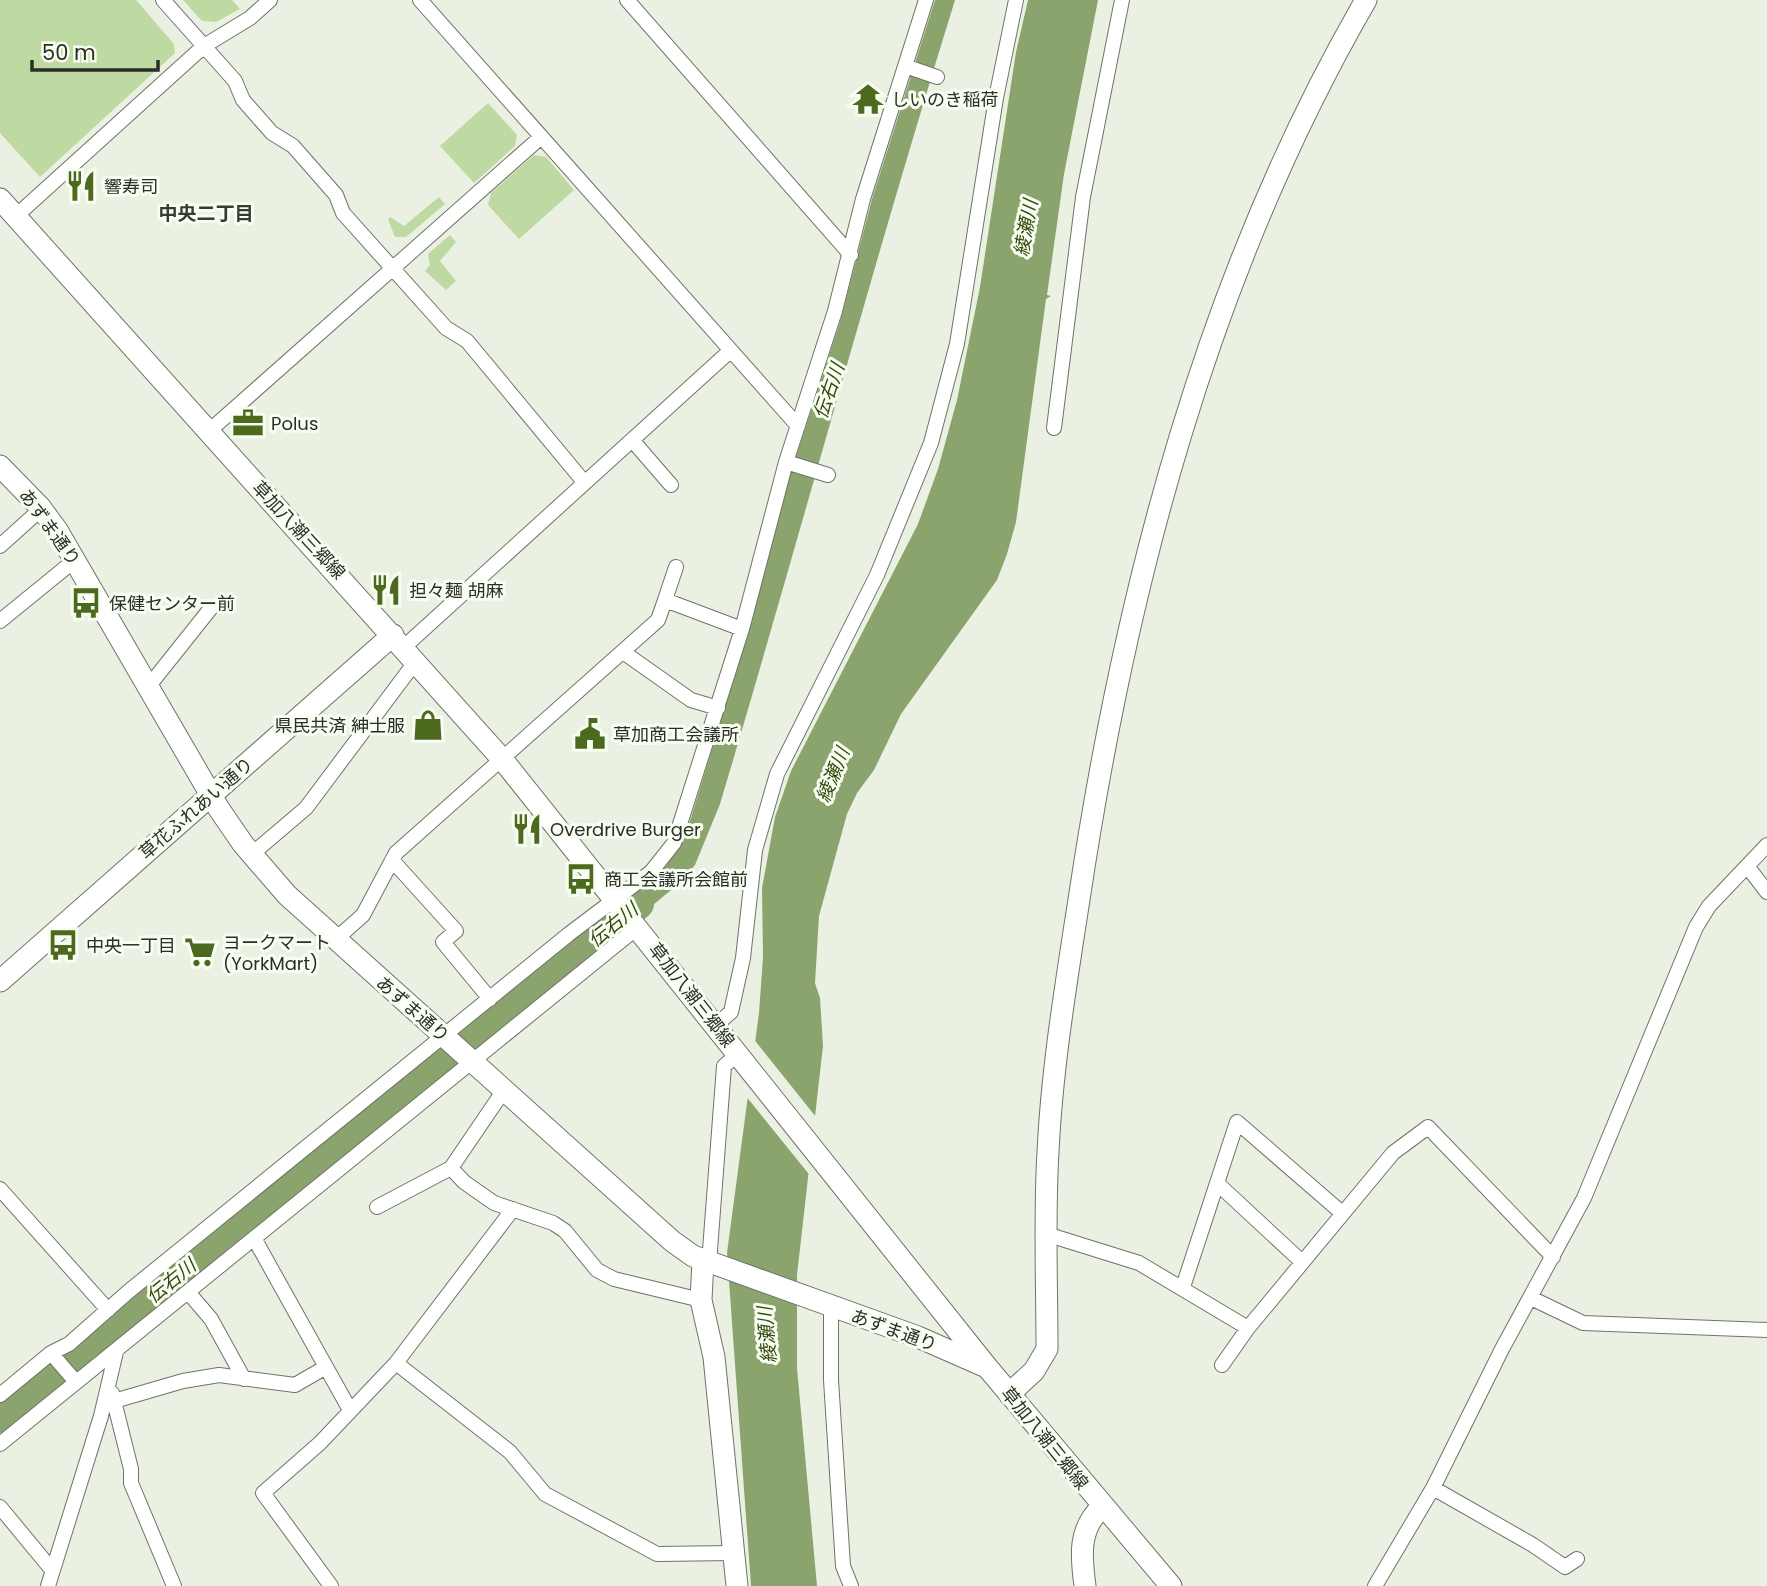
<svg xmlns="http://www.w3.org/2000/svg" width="1767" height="1586" font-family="Poppins,'Noto Sans JP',sans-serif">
	<rect width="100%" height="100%" fill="#eaf1e3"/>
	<path fill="#bfd9a2" d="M 0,0 L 136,0 L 174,44 L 175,53 L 40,177 L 0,133 Z
		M 183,0 L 232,0 L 240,9 L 216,22 L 202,21 Z
		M 488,103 L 517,135 L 515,146 L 474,183 L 440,146 Z
		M 534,155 L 546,157 L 574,190 L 519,239 L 488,205 L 491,193 Z
		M 439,197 L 445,204 L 406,237 L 395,237 L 388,219 L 390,217 L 404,226 Z
		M 450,235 L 456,242 L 440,261 L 456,281 L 446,290 L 425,271 L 430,265 L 428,254 Z"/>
	<path fill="#8ba46e" d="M 935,0 L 955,0 C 872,267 800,536 720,804 L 695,865 L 682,881 L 613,938 L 600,920 L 666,866 L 690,821 L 740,658 L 790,475 L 840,322 L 872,199 Z
		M 1028,0 L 1098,0 L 1064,174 L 1047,295 L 1051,296 L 1046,299 L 1016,522 L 1007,554 L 997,580 L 901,714 L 874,770 L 857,793 L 847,814 L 819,916 L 815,983 L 820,998 L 823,1046 L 797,1275 L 797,1368 L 817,1586 L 751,1586 L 727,1253 L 759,1013 L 763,957 L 762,888 L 775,817 L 791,771 L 918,524 L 938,469 L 957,400 L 980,287 L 1016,52 Z"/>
	<path fill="#eaf1e3" d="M 635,891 L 650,909 L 619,934 L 604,916 Z
		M 752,1037 L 820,1122 L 812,1178 L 745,1095 Z"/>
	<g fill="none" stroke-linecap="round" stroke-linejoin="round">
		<path stroke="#8ba46e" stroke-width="30" d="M 0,1418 L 639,904"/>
		<defs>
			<path id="street" d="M 163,0 L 235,81 L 243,100 L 272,133 L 293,146 L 336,195 L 343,213 L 446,328 L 467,341 L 584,482
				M 420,0 L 798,426
				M 627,0 L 851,255
				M 905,66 L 937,77
				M 16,216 L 204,46 L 250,18 L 270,0
				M 1054,428 L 1083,197 L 1122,0
				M 208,432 L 541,137
				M 632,440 L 671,485
				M 786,462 L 828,475
				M 0,546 L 41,509
				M 665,600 L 676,567
				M 0,621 L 75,560
				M 404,647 L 730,351
				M 623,652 L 691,700 L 718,708
				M 148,687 L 211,608
				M 252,854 L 306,808 L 416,661
				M 392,860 L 456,931 L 443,942 L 490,999
				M 1747,866 L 1767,892
				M 335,940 L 363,915 L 396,853 L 658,620 L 665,600 L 742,629 L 786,462 L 835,311 L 863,199 L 926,0
				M 716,1025 L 731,1012 L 743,958 L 755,850 L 777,774 L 877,575 L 931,443 L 957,344 L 996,98 L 1016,0
				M 451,1168 L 464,1182 L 494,1203 L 553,1223 L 565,1231 L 597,1270 L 614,1279 L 701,1300
				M 1219,1185 L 1302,1262
				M 0,1189 L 108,1310
				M 377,1207 L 451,1168 L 504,1090
				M 1046,1234 L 1139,1263 L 1248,1328 L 1393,1153 L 1428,1127 L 1553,1257
				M 254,1238 L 350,1410
				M 709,1263 L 724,1066 L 738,1054
				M 1183,1287 L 1237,1122 L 1342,1213
				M 188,1292 L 211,1319 L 244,1379
				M 1531,1298 L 1583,1323 L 1767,1330
				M 831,1307 L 831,1380 L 843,1566 L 851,1586
				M 51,1353 L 76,1382
				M 396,1363 L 510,1452 L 545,1494 L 657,1554 L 733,1553
				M 1222,1365 L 1248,1328
				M 112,1393 L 131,1469 L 131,1483 L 174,1586
				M 0,1395 L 51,1353 L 69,1344 L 129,1291 L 569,934 L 651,872 L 674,843 L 742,629
				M 114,1401 L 183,1381 L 219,1375 L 295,1385 L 326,1367
				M 0,1444 L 638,927
				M 1433,1488 L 1533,1545 L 1565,1567 L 1577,1559
				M 0,1507 L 52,1570
				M 48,1586 L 101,1416 L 116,1352
				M 331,1586 L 263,1493 L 320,1443 L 396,1363 L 513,1209
				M 1375,1586 L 1433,1488 L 1502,1349 L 1584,1198 L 1696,927 L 1709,906 L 1767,845"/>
			<path id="secondary" d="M 0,199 L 502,759 L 987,1367 L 1171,1586
				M 0,466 L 40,507 L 57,530 L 219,809 L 243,844 L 287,895 L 672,1241 L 693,1256 L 918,1337 L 984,1366
				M 0,981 L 393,635
				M 703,1261 L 701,1300 L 714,1357 L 737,1586
				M 1009,1394 L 1034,1371 L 1047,1349 C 1047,1283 1044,1217 1048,1152 C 1052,1066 1067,978 1080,893 C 1127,583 1208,273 1366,0
				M 1085,1586 C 1081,1556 1078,1529 1102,1507"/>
		</defs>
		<use href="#street" stroke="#6e7468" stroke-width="16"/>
		<use href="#secondary" stroke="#6e7468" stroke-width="23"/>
		<use href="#street" stroke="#fff" stroke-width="14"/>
		<use href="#secondary" stroke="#fff" stroke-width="21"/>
	</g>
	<defs>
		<symbol id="temple-bare" viewBox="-9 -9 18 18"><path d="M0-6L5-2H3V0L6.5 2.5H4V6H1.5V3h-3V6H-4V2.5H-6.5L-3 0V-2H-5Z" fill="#4c691e" stroke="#f7fef1" stroke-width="2.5" paint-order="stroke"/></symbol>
		<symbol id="restaurant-bare" viewBox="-9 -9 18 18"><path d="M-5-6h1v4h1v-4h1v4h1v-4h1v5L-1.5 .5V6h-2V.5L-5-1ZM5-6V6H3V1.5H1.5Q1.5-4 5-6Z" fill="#4c691e" stroke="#f7fef1" stroke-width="2.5" paint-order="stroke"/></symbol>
		<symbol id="office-bare" viewBox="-9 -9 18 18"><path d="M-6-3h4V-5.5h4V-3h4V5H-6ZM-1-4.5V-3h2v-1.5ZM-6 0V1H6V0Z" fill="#4c691e" stroke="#f7fef1" stroke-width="2.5" paint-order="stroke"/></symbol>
		<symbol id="bus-bare" viewBox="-9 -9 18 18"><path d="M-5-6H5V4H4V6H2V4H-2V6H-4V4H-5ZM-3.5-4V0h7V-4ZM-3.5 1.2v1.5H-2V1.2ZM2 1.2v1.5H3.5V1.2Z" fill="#4c691e" stroke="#f7fef1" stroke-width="2.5" paint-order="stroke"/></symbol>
		<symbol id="shop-bare" viewBox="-9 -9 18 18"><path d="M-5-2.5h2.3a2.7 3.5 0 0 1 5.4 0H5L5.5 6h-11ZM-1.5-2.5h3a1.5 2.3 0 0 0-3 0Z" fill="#4c691e" stroke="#f7fef1" stroke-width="2.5" paint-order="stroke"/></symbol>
		<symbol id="civic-bare" viewBox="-9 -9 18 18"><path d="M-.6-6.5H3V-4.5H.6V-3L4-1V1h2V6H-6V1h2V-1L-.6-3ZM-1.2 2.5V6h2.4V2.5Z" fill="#4c691e" stroke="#f7fef1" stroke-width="2.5" paint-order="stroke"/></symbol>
		<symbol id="supermarket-bare" viewBox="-9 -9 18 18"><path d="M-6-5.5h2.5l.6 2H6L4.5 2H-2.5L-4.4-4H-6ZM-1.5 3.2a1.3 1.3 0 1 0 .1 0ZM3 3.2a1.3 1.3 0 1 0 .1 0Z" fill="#4c691e" stroke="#f7fef1" stroke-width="2.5" paint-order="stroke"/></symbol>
	</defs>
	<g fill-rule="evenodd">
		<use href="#temple-bare" x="846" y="77" width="44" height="44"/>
		<use href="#restaurant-bare" x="59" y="164" width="44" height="44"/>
		<use href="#office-bare" x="226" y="401" width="44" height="44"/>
		<use href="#restaurant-bare" x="364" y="568" width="44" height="44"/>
		<use href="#bus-bare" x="64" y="581" width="44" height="44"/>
		<use href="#shop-bare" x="406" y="703" width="44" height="44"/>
		<use href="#civic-bare" x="568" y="712" width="44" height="44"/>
		<use href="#restaurant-bare" x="505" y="807" width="44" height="44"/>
		<use href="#bus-bare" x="559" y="857" width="44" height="44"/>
		<use href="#bus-bare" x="41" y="923" width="44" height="44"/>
		<use href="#supermarket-bare" x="178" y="930" width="44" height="44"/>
	</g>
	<g text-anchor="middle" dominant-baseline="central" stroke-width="6" stroke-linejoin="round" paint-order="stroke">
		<g font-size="18" fill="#2b2d28" stroke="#f7fef1" text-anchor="start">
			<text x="891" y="99">しいのき稲荷</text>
			<text x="104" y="186">響寿司</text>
			<text x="271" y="423">Polus</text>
			<text x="409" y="590">担々麺 胡麻</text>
			<text x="109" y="603">保健センター前</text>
			<text x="405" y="725" text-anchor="end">県民共済 紳士服</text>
			<text x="613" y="734">草加商工会議所</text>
			<text x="550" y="829">Overdrive Burger</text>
			<text x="604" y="879">商工会議所会館前</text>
			<text x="223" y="942">ヨークマート<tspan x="223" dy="21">(YorkMart)</tspan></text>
			<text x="86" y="945">中央一丁目</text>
		</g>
		<g font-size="18" fill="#2b2d28" stroke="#f7fef1">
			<text transform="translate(50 527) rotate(54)">あずま通り</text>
			<text transform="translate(299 530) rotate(47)">草加八潮三郷線</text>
			<text transform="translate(196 808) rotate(-41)">草花ふれあい通り</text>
			<text transform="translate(692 995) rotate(52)">草加八潮三郷線</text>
			<text transform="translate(413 1009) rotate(41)">あずま通り</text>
			<text transform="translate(894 1330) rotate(20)">あずま通り</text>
			<text transform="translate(1045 1438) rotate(51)">草加八潮三郷線</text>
		</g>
		<g font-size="19" font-weight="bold" fill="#373c31" stroke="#f7fef1">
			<text x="206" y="213">中央二丁目</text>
		</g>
		<g font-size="19" font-style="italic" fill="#33490d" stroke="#f7fef1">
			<text transform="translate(1026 228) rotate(-80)">綾瀬川</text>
			<text transform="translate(829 391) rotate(-71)">伝右川</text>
			<text transform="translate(833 775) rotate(-68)">綾瀬川</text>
			<text transform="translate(613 925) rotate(-39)">伝右川</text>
			<text transform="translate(171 1281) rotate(-39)">伝右川</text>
			<text transform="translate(767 1335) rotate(-95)">綾瀬川</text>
		</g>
	</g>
	<path d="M32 60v10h126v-10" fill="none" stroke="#2b2d28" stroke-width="3.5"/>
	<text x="42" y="60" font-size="21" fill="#2b2d28" stroke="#f7fef1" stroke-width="5" paint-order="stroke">50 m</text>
</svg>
